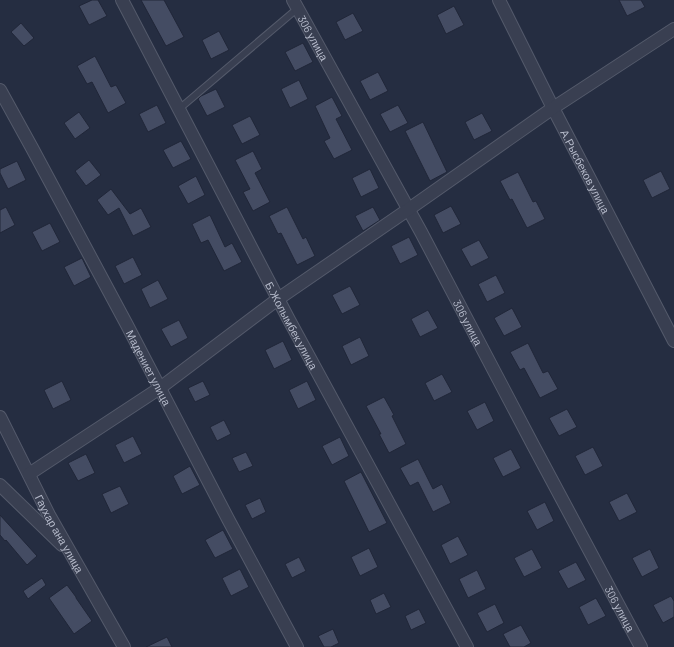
<svg xmlns="http://www.w3.org/2000/svg" width="674" height="647" font-family="Barlow,sans-serif">
	<rect width="100%" height="100%" fill="#252d41"/>
	<path fill="#444c63" stroke="#202638" d="M 92,0 L 98,0 L 107,16 L 89,25 L 79,6 Z
		M 141,0 L 164,0 L 184,37 L 166,46 Z
		M 619,0 L 641,0 L 645,7 L 627,16 Z
		M 454,6 L 464,25 L 446,34 L 437,15 Z
		M 353,13 L 363,31 L 345,40 L 336,22 Z
		M 21,23 L 34,38 L 24,46 L 11,32 Z
		M 219,31 L 229,50 L 211,59 L 202,40 Z
		M 303,43 L 313,62 L 295,71 L 285,52 Z
		M 95,56 L 111,87 L 116,85 L 126,103 L 108,113 L 92,82 L 87,84 L 77,66 Z
		M 378,72 L 388,91 L 370,100 L 360,81 Z
		M 299,80 L 308,99 L 290,108 L 281,89 Z
		M 216,89 L 225,107 L 207,116 L 198,99 L 201,96 Z
		M 332,97 L 342,116 L 336,119 L 352,150 L 334,159 L 324,141 L 330,138 L 315,106 Z
		M 157,105 L 166,123 L 148,132 L 139,114 Z
		M 398,105 L 408,123 L 390,132 L 380,114 Z
		M 79,112 L 90,128 L 75,139 L 64,123 Z
		M 482,113 L 492,131 L 474,140 L 465,122 Z
		M 250,116 L 260,135 L 242,144 L 232,125 Z
		M 423,122 L 447,172 L 430,181 L 405,131 Z
		M 181,141 L 191,159 L 173,168 L 163,150 Z
		M 253,151 L 262,169 L 255,173 L 270,202 L 253,211 L 243,192 L 250,189 L 235,160 Z
		M 89,160 L 101,175 L 86,186 L 75,171 Z
		M 17,161 L 26,180 L 8,189 L 0,173 L 0,169 Z
		M 370,169 L 379,188 L 361,197 L 352,178 Z
		M 661,171 L 670,189 L 652,198 L 643,180 Z
		M 518,172 L 533,202 L 536,201 L 545,219 L 527,228 L 512,199 L 510,200 L 500,181 Z
		M 196,176 L 205,195 L 188,204 L 178,186 Z
		M 111,189 L 130,214 L 141,208 L 151,227 L 133,236 L 119,208 L 108,215 L 97,200 Z
		M 451,206 L 461,224 L 443,233 L 434,215 Z
		M 6,207 L 15,225 L 0,233 L 0,210 Z
		M 287,207 L 303,239 L 306,237 L 315,256 L 297,265 L 281,233 L 278,234 L 269,216 Z
		M 373,207 L 380,220 L 363,231 L 355,216 Z
		M 210,215 L 225,247 L 232,243 L 242,262 L 224,271 L 208,240 L 201,243 L 192,224 Z
		M 50,223 L 60,242 L 42,251 L 32,232 Z
		M 409,237 L 418,255 L 400,264 L 391,246 Z
		M 479,240 L 489,258 L 471,267 L 461,249 Z
		M 133,257 L 142,275 L 124,284 L 115,266 Z
		M 82,258 L 91,277 L 74,286 L 64,267 Z
		M 496,275 L 505,293 L 487,302 L 478,284 Z
		M 158,280 L 168,299 L 150,308 L 141,289 Z
		M 350,286 L 360,305 L 342,314 L 332,295 Z
		M 512,308 L 522,327 L 504,336 L 494,318 Z
		M 428,310 L 438,328 L 420,337 L 411,319 Z
		M 179,320 L 188,338 L 171,347 L 161,329 Z
		M 360,337 L 369,356 L 351,365 L 342,346 Z
		M 283,341 L 292,360 L 274,369 L 265,350 Z
		M 528,343 L 543,373 L 548,371 L 558,389 L 540,398 L 524,368 L 520,370 L 510,352 Z
		M 442,374 L 452,392 L 434,401 L 425,383 Z
		M 62,381 L 71,400 L 53,409 L 44,390 Z
		M 203,381 L 210,395 L 195,402 L 188,388 Z
		M 307,381 L 316,400 L 298,409 L 289,390 Z
		M 384,397 L 394,415 L 392,416 L 406,444 L 389,453 L 379,434 L 381,434 L 366,406 Z
		M 485,402 L 494,421 L 477,430 L 467,411 Z
		M 567,409 L 577,427 L 559,436 L 549,418 Z
		M 224,420 L 231,434 L 217,441 L 210,427 Z
		M 133,436 L 142,454 L 124,463 L 115,445 Z
		M 340,437 L 349,456 L 332,465 L 322,446 Z
		M 593,447 L 603,466 L 585,475 L 575,456 Z
		M 511,449 L 521,468 L 503,477 L 493,458 Z
		M 246,452 L 253,466 L 239,472 L 232,458 Z
		M 86,454 L 95,473 L 78,481 L 68,463 Z
		M 418,459 L 433,489 L 442,484 L 451,503 L 433,512 L 418,482 L 410,486 L 400,468 Z
		M 190,466 L 200,485 L 182,494 L 173,476 Z
		M 361,472 L 387,523 L 369,532 L 344,481 Z
		M 120,486 L 129,504 L 111,513 L 102,494 Z
		M 627,493 L 637,512 L 619,521 L 609,502 Z
		M 260,498 L 266,512 L 252,519 L 245,505 Z
		M 545,502 L 554,521 L 537,530 L 527,511 Z
		M 0,515 L 37,556 L 27,565 L 6,540 L 5,541 L 0,535 Z
		M 223,530 L 233,549 L 215,558 L 205,540 Z
		M 458,536 L 468,555 L 450,564 L 441,545 Z
		M 369,548 L 378,567 L 360,576 L 351,557 Z
		M 532,549 L 542,568 L 524,577 L 514,558 Z
		M 650,549 L 659,568 L 642,577 L 632,558 Z
		M 299,557 L 306,571 L 292,578 L 285,564 Z
		M 576,562 L 586,580 L 568,589 L 558,571 Z
		M 240,569 L 249,587 L 231,596 L 222,578 Z
		M 477,570 L 486,589 L 468,598 L 459,579 Z
		M 42,578 L 46,585 L 28,599 L 23,591 Z
		M 67,585 L 76,597 L 76,598 L 92,621 L 74,634 L 65,621 L 49,598 Z
		M 384,593 L 391,607 L 376,614 L 370,600 Z
		M 671,596 L 674,601 L 674,617 L 663,623 L 653,605 Z
		M 596,598 L 606,616 L 588,625 L 579,607 Z
		M 495,604 L 504,623 L 487,632 L 477,613 Z
		M 419,609 L 426,623 L 411,630 L 405,616 Z
		M 521,625 L 531,643 L 524,647 L 510,647 L 503,634 Z
		M 333,629 L 339,643 L 331,647 L 324,647 L 318,636 Z
		M 167,637 L 172,647 L 146,647 Z"/>
	<g fill="none" stroke-linecap="round" stroke-linejoin="round">
		<defs>
			<path id="service" d="M 179,109 L 298,8"/>
			<g id="minor">
				<path id="s1" d="M 122,0 L 288,318 L 467,647"/>
				<path id="s2" d="M 293,0 L 421,232 L 533,445 L 641,647"/>
				<path id="s3" d="M 499,0 L 553,108 L 674,341"/>
				<path id="s4" d="M 0,90 L 32,148 L 127,325 L 228,519 L 297,647"/>
				<path id="s5" d="M 0,417 L 49,515 L 124,647"/>
				<path d="M 29,474 L 160,388 L 278,299 L 409,209 L 553,108 L 674,29"/>
				<path d="M 0,485 L 62,545"/>
			</g>
		</defs>
		<use href="#service" stroke="#545a6b" stroke-width="8"/>
		<use href="#minor" stroke="#545a6b" stroke-width="14"/>
		<use href="#service" stroke="#393f51" stroke-width="6"/>
		<use href="#minor" stroke="#393f51" stroke-width="12"/>
	</g>
	<g text-anchor="middle" dominant-baseline="central" stroke-width="3.5" stroke-linejoin="round" paint-order="stroke">
		<g font-size="11" fill="#b6bbcb" stroke="#1e2436">
			<text stroke="none"><textPath href="#s2" startOffset="43">306 улица</textPath></text>
			<text stroke="none"><textPath href="#s3" startOffset="192">А.Рысбеков улица</textPath></text>
			<text stroke="none"><textPath href="#s2" startOffset="367">306 улица</textPath></text>
			<text stroke="none"><textPath href="#s1" startOffset="367">Б.Жолымбек улица</textPath></text>
			<text stroke="none"><textPath href="#s4" startOffset="315">Мадениет улица</textPath></text>
			<text stroke="none"><textPath href="#s5" startOffset="131">Гаухар ана улица</textPath></text>
			<text stroke="none"><textPath href="#s2" startOffset="691">306 улица</textPath></text>
		</g>
	</g>
</svg>
